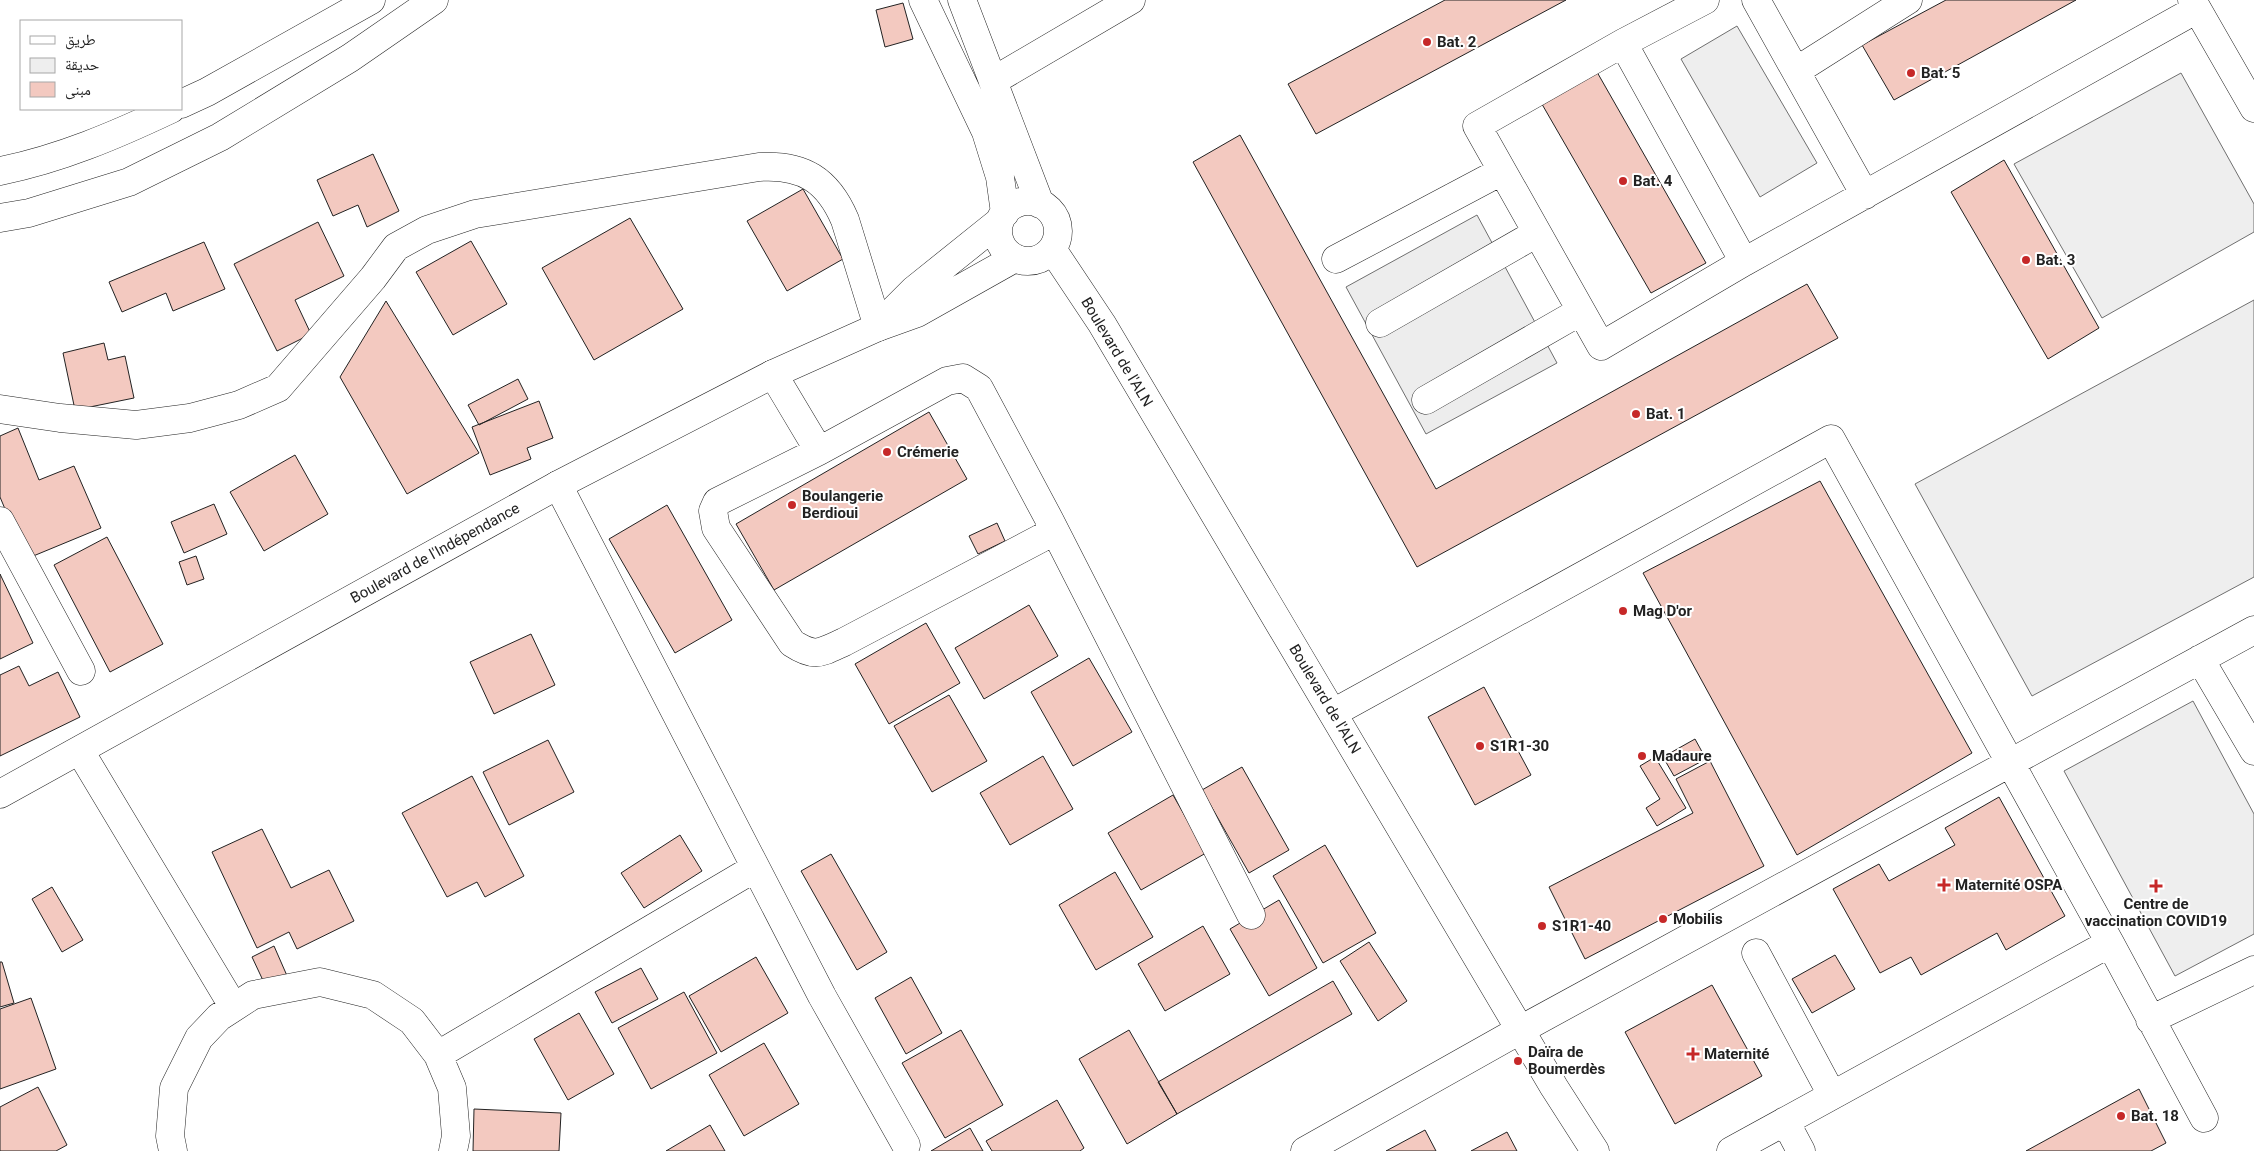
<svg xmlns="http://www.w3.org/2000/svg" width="2254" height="1151" font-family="Roboto,'Noto Naskh Arabic',sans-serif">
	<rect width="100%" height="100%" fill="#fff"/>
	<path fill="#eee" stroke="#6f6f6f" d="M 1737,26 L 1817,163 L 1760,197 L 1681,59 Z
		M 2181,73 L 2254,204 L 2254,232 L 2102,318 L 2014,164 Z
		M 2254,300 L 2254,577 L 2032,696 L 1915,484 Z
		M 2193,701 L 2254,814 L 2254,934 L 2175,976 L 2064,771 Z"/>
	<path fill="#ededed" stroke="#6f6f6f" d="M 1477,215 L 1557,363 L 1426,434 L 1346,287 Z"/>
	<path fill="#f3c9c0" stroke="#222" d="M 1445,0 L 1566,0 L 1316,134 L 1288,84 Z
		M 1946,0 L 2076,0 L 1894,100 L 1862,45 Z
		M 903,3 L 913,39 L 885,47 L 876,10 Z
		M 1593,65 L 1706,263 L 1651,293 L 1539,99 Z
		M 1240,135 L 1436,489 L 1807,284 L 1838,338 L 1417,567 L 1193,162 Z
		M 373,154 L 399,211 L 367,227 L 358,205 L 333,216 L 317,180 Z
		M 2004,160 L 2099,328 L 2048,359 L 1951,192 Z
		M 803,189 L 843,259 L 787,291 L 747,221 Z
		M 630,218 L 683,309 L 594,360 L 542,268 Z
		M 318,222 L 344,276 L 295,300 L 311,334 L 277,351 L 234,264 Z
		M 471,241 L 507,304 L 453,335 L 416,272 Z
		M 204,242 L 225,289 L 173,311 L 166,293 L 122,312 L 109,282 Z
		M 386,301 L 479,453 L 407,494 L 340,377 Z
		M 104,343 L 108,360 L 125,356 L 134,398 L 75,410 L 63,353 Z
		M 518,379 L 528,399 L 479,425 L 468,405 Z
		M 539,401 L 553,438 L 527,448 L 531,459 L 490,475 L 472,427 Z
		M 929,412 L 967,479 L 774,590 L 736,524 Z
		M 18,428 L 39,480 L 74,466 L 101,528 L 26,559 L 0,497 L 0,436 Z
		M 295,455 L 328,514 L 264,551 L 230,492 Z
		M 1820,481 L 1972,753 L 1797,855 L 1643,573 Z
		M 214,504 L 227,534 L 184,553 L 171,522 Z
		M 667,505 L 732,620 L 675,653 L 609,539 Z
		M 997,523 L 1005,541 L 978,554 L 969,536 Z
		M 107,537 L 163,644 L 110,672 L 54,565 Z
		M 196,556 L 204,579 L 187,585 L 179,562 Z
		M 0,574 L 33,643 L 0,659 Z
		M 1029,605 L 1058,656 L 984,699 L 955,648 Z
		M 926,623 L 960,683 L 889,724 L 855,664 Z
		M 531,634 L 555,685 L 494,714 L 470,662 Z
		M 1089,658 L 1132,732 L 1073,766 L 1031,692 Z
		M 19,666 L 29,686 L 58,672 L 80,717 L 0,756 L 0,675 Z
		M 1484,687 L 1531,775 L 1475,805 L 1428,717 Z
		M 949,695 L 987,761 L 932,792 L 894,726 Z
		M 1695,739 L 1706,759 L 1674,776 L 1663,757 Z
		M 548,740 L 574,792 L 509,825 L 483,772 Z
		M 1043,756 L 1073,809 L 1010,845 L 980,793 Z
		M 1655,757 L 1686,808 L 1657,826 L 1646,808 L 1660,799 L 1640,766 Z
		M 1710,761 L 1764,866 L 1585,959 L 1549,887 L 1693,813 L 1676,779 Z
		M 1242,767 L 1289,850 L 1249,873 L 1202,790 Z
		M 472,776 L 524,876 L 485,897 L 477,882 L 447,897 L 402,813 Z
		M 1173,795 L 1206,853 L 1141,890 L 1108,833 Z
		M 1999,797 L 2065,916 L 2006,950 L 1997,933 L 1921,975 L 1911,957 L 1880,973 L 1833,889 L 1879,864 L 1889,881 L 1955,845 L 1945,828 Z
		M 262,829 L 291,888 L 329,870 L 354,921 L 297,949 L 289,932 L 257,948 L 212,852 Z
		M 680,835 L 702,871 L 644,908 L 621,873 Z
		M 1325,845 L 1376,933 L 1323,963 L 1273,876 Z
		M 831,854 L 887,952 L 857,970 L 801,871 Z
		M 1115,872 L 1153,937 L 1096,970 L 1059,905 Z
		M 52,887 L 83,940 L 62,952 L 32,899 Z
		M 1279,900 L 1317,968 L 1269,996 L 1230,929 Z
		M 1203,926 L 1230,974 L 1165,1011 L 1138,964 Z
		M 1369,942 L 1407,1001 L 1378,1021 L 1340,961 Z
		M 274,946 L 288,978 L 267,989 L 252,957 Z
		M 1835,955 L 1855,989 L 1812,1013 L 1792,979 Z
		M 756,957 L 788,1013 L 721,1052 L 689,996 Z
		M 0,962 L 2,962 L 14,1003 L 0,1007 Z
		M 641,968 L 658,999 L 612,1023 L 595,992 Z
		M 911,977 L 942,1033 L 906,1054 L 875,998 Z
		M 1333,981 L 1352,1014 L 1177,1114 L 1158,1082 Z
		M 1712,985 L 1762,1076 L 1675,1124 L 1625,1032 Z
		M 684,992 L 717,1053 L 651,1089 L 618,1028 Z
		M 31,998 L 56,1069 L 0,1089 L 0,1009 Z
		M 579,1013 L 614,1074 L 568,1100 L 534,1039 Z
		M 961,1030 L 1003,1105 L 945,1138 L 902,1063 Z
		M 1129,1030 L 1177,1114 L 1127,1144 L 1079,1059 Z
		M 764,1043 L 799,1104 L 744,1136 L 709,1075 Z
		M 38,1087 L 67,1145 L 56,1151 L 0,1151 L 0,1107 Z
		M 2139,1089 L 2166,1143 L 2151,1151 L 2026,1151 Z
		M 1057,1100 L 1084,1148 L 1080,1151 L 992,1151 L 986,1141 Z
		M 474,1109 L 561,1113 L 559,1151 L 473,1151 Z
		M 710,1125 L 725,1151 L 666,1151 Z
		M 970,1128 L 983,1151 L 931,1151 Z
		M 1425,1130 L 1436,1151 L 1386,1151 Z
		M 1507,1132 L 1517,1151 L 1471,1151 Z"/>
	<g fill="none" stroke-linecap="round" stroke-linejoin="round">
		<defs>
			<path id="minor" d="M 1705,0 L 1623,43 L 1744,262 L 2197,9
				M 1756,0 L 1865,195
				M 2192,0 L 2254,108
				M 1623,43 L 1477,126 L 1601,346 L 1744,262
				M 1796,71 L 1908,0
				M 993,81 L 1131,0
				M 1336,259 L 1502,171
				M 1380,323 L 1537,233
				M 773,374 L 819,451
				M 963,378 L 979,388 L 1050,521 L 1049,534 L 844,642 C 820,653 815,658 792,643 L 716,528 L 713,511 L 717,502 L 819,451 L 947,381 Z
				M 1426,400 L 1581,311
				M 0,409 L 60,418 L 136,425 L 190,418 L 239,405 L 278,388 L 373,278 L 396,247 L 427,230 L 475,214 L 759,167 C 803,164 828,180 845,220 L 878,327
				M 558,485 L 822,996 L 906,1145
				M 0,521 L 81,671
				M 1050,521 L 1251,915
				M 2200,659 L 2254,751
				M 1333,713 L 1831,439 L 2110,943 L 2204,1118
				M 80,751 L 233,1006
				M 1756,953 L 1832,1095
				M 2150,1020 L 2254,970
				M 438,1055 L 755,868
				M 1785,1121 L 1801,1151
				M 173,1151 L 170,1136 L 174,1088 L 199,1038 L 219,1017 L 253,995 L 320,982 L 373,995 L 412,1021 L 438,1055 L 452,1088 L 456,1136 L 453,1151
				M 1305,1151 L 1520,1030 L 2254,630
				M 1731,1151 L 2110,943"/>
			<path id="major" d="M 923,0 L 986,132 L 1000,177 L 1005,213
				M 962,0 L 1040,204
				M 181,104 L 207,92 L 371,0
				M 0,171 C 60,159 116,135 171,109
				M998 231a30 30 0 1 1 60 0a30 30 0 1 1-60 0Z
				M 0,218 L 29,213 L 129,182 L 220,137 L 350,58 L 434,0
				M 1052,249 L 1102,324 L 1554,1087 L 1595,1151
				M 881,323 L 914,290 L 1000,221
				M 0,794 L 558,485 L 773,374 L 878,327 L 917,313 L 1015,258"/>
		</defs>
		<use href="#minor" stroke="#222" stroke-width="29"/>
		<use href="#major" stroke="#222" stroke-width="29"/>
		<use href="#minor" stroke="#fff" stroke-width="28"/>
		<use href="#major" stroke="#fff" stroke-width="28"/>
	</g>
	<g fill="#c62828" stroke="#fff" stroke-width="2">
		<circle cx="1427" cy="42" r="5"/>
		<circle cx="1911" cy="73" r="5"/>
		<circle cx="1623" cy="181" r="5"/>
		<circle cx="2026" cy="260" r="5"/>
		<circle cx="1636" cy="414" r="5"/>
		<circle cx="887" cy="452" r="5"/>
		<circle cx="792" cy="505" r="5"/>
		<circle cx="1623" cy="611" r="5"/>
		<circle cx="1480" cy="746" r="5"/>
		<circle cx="1642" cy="756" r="5"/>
		<path d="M1941.5 877.5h5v5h5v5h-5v5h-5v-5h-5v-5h5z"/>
		<path d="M2153.5 878.5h5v5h5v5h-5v5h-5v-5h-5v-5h5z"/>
		<circle cx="1663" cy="919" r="5"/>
		<circle cx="1542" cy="926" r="5"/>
		<path d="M1690.5 1046.5h5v5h5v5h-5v5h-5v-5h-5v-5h5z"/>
		<circle cx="1518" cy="1061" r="5"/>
		<circle cx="2121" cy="1116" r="5"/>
	</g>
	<g text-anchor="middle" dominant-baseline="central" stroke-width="4" stroke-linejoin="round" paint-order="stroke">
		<g font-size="15" font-weight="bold" fill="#222" stroke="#fff" text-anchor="start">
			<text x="1437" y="42">Bat. 2</text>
			<text x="1921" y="73">Bat. 5</text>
			<text x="1633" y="181">Bat. 4</text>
			<text x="2036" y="260">Bat. 3</text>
			<text x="1646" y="414">Bat. 1</text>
			<text x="897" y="452">Crémerie</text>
			<text x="802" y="496">Boulangerie<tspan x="802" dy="17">Berdioui</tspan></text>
			<text x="1633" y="611">Mag D'or</text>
			<text x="1490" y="746">S1R1-30</text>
			<text x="1652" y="756">Madaure</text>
			<text x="1955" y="885">Maternité OSPA</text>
			<text x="2156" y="904" text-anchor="middle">Centre de<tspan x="2156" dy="17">vaccination COVID19</tspan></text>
			<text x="1673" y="919">Mobilis</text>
			<text x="1552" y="926">S1R1-40</text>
			<text x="1528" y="1052">Daïra de<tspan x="1528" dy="17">Boumerdès</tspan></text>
			<text x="1704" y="1054">Maternité</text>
			<text x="2131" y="1116">Bat. 18</text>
		</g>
		<g font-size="15" fill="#222" stroke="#fff">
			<text transform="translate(1117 352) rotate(59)">Boulevard de l'ALN</text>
			<text transform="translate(435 553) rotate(-29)">Boulevard de l'Indépendance</text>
			<text transform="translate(1325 699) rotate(59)">Boulevard de l'ALN</text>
		</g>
	</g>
	<rect x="20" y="20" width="162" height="90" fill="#ffffff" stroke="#a7a7a7"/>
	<rect x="30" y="36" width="25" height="8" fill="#ffffff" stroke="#a7a7a7"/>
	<text x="65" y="45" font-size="15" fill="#222222">طريق</text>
	<rect x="30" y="58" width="25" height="15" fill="#eeeeee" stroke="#a7a7a7"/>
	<text x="65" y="70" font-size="15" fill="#222222">حديقة</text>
	<rect x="30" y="82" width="25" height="15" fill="#f3c9c0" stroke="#a7a7a7"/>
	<text x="65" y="95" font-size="15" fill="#222222">مبنى</text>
</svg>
